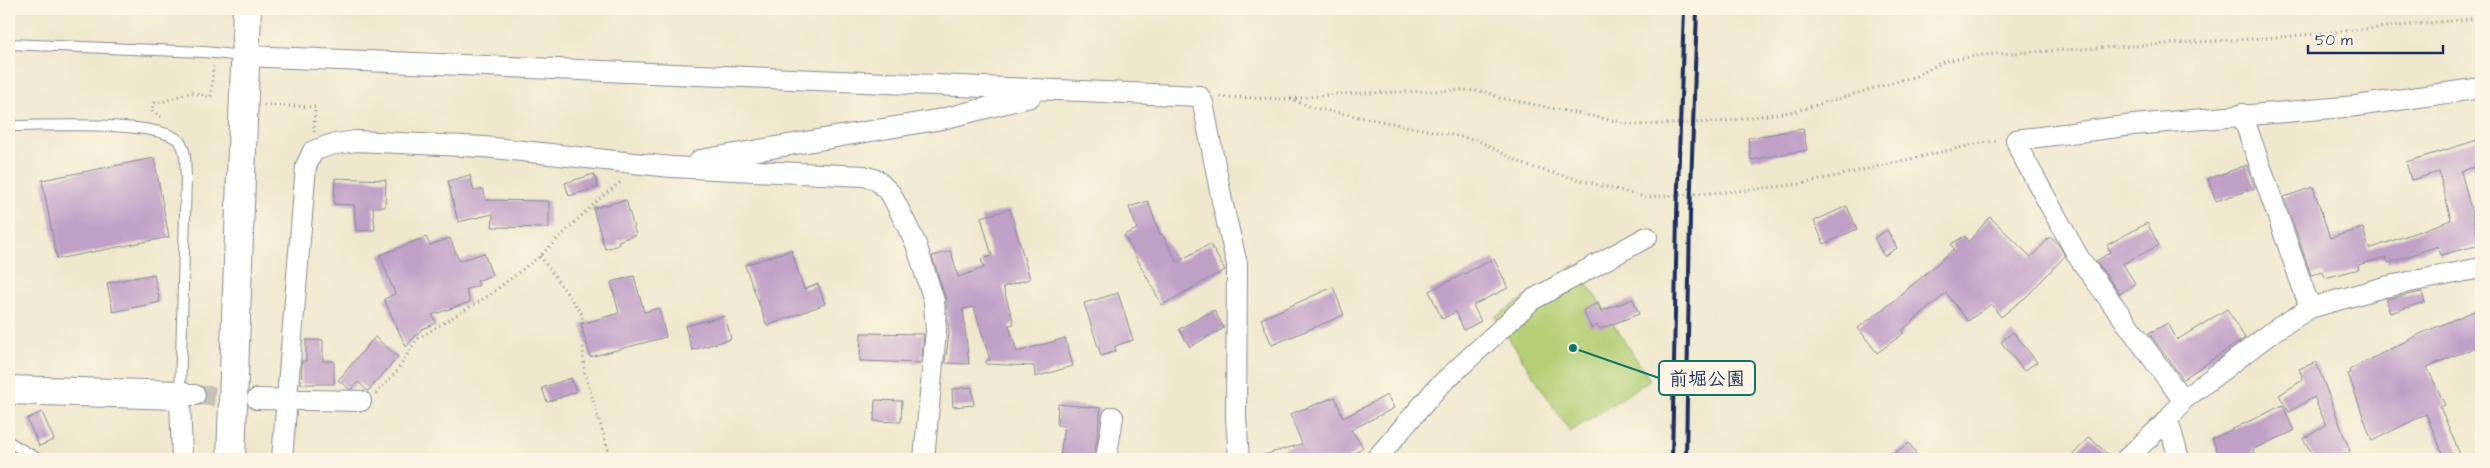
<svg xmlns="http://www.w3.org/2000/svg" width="2490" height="468" font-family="'Architects Daughter','Klee One',sans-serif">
	<rect width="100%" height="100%" fill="#fcf5e5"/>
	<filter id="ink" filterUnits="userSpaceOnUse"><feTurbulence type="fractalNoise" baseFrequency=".02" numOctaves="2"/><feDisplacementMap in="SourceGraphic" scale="10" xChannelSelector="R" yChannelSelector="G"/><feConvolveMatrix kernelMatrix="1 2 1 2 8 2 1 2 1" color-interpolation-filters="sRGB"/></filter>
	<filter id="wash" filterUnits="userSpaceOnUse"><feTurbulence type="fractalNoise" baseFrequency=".0096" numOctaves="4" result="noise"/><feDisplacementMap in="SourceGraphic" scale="20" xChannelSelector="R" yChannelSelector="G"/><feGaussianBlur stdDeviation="1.12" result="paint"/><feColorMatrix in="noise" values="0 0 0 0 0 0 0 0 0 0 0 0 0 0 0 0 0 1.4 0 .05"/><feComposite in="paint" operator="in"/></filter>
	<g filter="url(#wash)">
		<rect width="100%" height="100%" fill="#efe8cc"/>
		<path fill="#b4cf75" stroke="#687f6a" d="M 1575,265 L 1650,380 L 1570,432 L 1495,317 Z"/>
		<g id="blocks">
			<path fill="#bfa0c7" d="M 1803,129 L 1807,150 L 1751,160 L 1748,138 Z
				M 2481,139 L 2481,165 L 2461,171 L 2480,245 L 2440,255 L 2438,246 L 2388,263 L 2386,257 L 2358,265 L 2359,269 L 2325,278 L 2323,272 L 2311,275 L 2284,197 L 2313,187 L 2330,238 L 2363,228 L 2369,249 L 2451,220 L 2439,172 L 2411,180 L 2406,162 Z
				M 154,158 L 169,237 L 57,259 L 42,180 Z
				M 2247,165 L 2255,188 L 2216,201 L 2208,179 Z
				M 594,174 L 598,187 L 569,196 L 565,183 Z
				M 470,175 L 474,191 L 483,189 L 486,200 L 549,201 L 549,228 L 492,227 L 493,214 L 458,222 L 448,181 Z
				M 335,178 L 386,180 L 385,207 L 373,207 L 375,230 L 356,231 L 354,205 L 334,204 Z
				M 626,200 L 636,235 L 618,241 L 619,245 L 605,249 L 593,208 Z
				M 1148,201 L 1160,235 L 1162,234 L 1177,262 L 1210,244 L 1225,270 L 1162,305 L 1124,235 L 1137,229 L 1129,207 Z
				M 1847,206 L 1857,229 L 1824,244 L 1814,221 Z
				M 1010,209 L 1030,279 L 1003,287 L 1014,324 L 1009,325 L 1017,352 L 1065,338 L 1073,366 L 1035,377 L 1034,366 L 986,364 L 986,361 L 990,360 L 974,307 L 963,309 L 969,364 L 945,363 L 949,335 L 946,300 L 932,256 L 951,251 L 958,277 L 984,268 L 981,259 L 992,256 L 981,217 Z
				M 1990,217 L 2031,257 L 2050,237 L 2058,244 L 2065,256 L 2027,296 L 2001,317 L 1991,304 L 1968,321 L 1946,293 L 1902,331 L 1904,333 L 1877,353 L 1858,328 L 1894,301 L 1954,249 L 1951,244 L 1965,236 L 1968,242 Z
				M 2147,223 L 2159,245 L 2123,264 L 2135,283 L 2120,294 L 2096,261 L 2111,252 L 2107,245 Z
				M 1887,230 L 1897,248 L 1884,256 L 1874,238 Z
				M 426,237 L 430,245 L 450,238 L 459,261 L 484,253 L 492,275 L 477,281 L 479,285 L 466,290 L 470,302 L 432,315 L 436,323 L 422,329 L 406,347 L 384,299 L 395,294 L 380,255 Z
				M 791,250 L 804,289 L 818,284 L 825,304 L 767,326 L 745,265 Z
				M 1494,259 L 1508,288 L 1473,305 L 1481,321 L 1464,330 L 1456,312 L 1442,319 L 1429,291 Z
				M 154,274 L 160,302 L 113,312 L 107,283 Z
				M 634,276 L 644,312 L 659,308 L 666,337 L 590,357 L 581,324 L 619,313 L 611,282 Z
				M 1333,287 L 1344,315 L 1272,345 L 1261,319 Z
				M 2422,292 L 2425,302 L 2390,313 L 2386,299 Z
				M 1118,293 L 1133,340 L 1115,346 L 1116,351 L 1101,356 L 1084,303 Z
				M 1633,299 L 1639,314 L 1600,329 L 1597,325 L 1591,328 L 1583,310 L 1598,303 L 1601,311 Z
				M 2481,308 L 2481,345 L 2427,367 L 2445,405 L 2440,407 L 2462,459 L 2445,459 L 2426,414 L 2372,441 L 2348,374 L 2350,373 L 2349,370 L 2420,334 Z
				M 2227,309 L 2245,338 L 2183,379 L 2149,333 L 2168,323 L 2177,340 Z
				M 1214,310 L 1224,328 L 1190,347 L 1179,329 Z
				M 725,316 L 731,339 L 692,350 L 685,326 Z
				M 2013,332 L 2037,362 L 2024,371 L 2001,342 Z
				M 861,333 L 924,334 L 921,363 L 860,361 Z
				M 375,337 L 398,357 L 368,391 L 358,382 L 352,389 L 349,389 L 338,380 Z
				M 306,340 L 323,340 L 323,361 L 334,361 L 334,384 L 301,384 L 302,361 L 306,361 Z
				M 2316,362 L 2350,451 L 2343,455 L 2345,459 L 2316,459 L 2303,439 L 2326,425 L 2314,397 L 2289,412 L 2279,395 L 2303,380 L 2299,369 Z
				M 571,378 L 576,392 L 547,402 L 542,388 Z
				M 972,387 L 974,405 L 953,407 L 952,389 Z
				M 1387,395 L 1394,408 L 1351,430 L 1363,447 L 1347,459 L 1264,459 L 1263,455 L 1302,444 L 1290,414 L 1335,397 L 1343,418 Z
				M 875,400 L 902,401 L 901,422 L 874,421 Z
				M 1058,404 L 1101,408 L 1094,459 L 1060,459 L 1064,426 L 1057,425 Z
				M 2283,405 L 2294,431 L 2253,449 L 2254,453 L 2238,459 L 2221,459 L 2212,439 Z
				M 42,412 L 54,440 L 39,446 L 27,419 Z
				M 2089,437 L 2113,459 L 2069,459 Z
				M 1909,443 L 1920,459 L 1885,459 Z"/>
		</g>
	</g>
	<g filter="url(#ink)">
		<use href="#blocks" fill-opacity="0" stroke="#858c95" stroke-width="1"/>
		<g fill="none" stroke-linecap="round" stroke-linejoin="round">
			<path stroke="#c5c3b6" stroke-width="20" stroke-dasharray="20 10" stroke-linecap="butt" d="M 195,395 L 247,399"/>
			<defs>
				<path id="lane" d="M 9,44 L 204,52 L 244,56
					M 9,126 C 42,126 157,120 178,140 C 187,148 185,165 186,177 L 180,394
					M 9,442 L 38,459"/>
				<path id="street" d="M 245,56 L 1199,96 L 1203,103 L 1222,201 L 1237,264 L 1236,417 L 1239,459
					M 2242,114 L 2310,308
					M 700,160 L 942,119 L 1030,97
					M 257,399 L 361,401
					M 2183,400 L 2079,258 L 2021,153 L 2016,140 L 2133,125 L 2356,106 L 2481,88
					M 2168,420 L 2179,459
					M 182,459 L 180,395 L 195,395
					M 282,459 L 306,166 L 313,151 L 330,145 L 356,141 L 399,143 L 484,147 L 671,167 L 864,176 L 877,180 L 891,194 L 916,244 L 934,301 L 936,331 L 924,459
					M 1106,459 L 1113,417
					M 1376,459 L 1438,387 L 1532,300 L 1647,237
					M 2126,459 L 2168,420 L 2183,400 L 2275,330 L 2310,308 L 2384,287 L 2481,268"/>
				<path id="secondary" d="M 9,390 L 180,395
					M 231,459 L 247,9"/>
			</defs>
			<use href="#lane" stroke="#858c95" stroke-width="12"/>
			<use href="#street" stroke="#858c95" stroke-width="22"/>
			<use href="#secondary" stroke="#858c95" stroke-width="30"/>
			<path stroke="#858c95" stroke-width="3" stroke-dasharray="1 4" stroke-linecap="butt" d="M 1220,97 L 1291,99 L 1314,108 L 1477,140 L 1527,166 L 1645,197 L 1726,192 L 1802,184 L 1980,143 L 1998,141
				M 1291,99 L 1336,94 L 1462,90 L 1487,92 L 1500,98 L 1516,101 L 1636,125 L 1718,122 L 1796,111 L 1916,76 L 1945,61 L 1982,55 L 2282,37 L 2481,18
				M 264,105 L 315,107 L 314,133
				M 161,117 L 151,110 L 155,102 L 162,102 L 191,92 L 211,97 L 213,66
				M 540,256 L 582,314 L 584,371 L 611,459
				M 376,394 L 397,371 L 417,339 L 488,296 L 540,256 L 598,200 L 622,181"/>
			<use href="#lane" stroke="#fff" stroke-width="10"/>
			<use href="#street" stroke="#fff" stroke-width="20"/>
			<use href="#secondary" stroke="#fff" stroke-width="28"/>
			<path stroke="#1b2f5e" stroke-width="4" d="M 1672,459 L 1677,216 L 1684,9
				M 1686,459 L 1690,216 L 1697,9"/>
		</g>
	</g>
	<path fill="none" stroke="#0f766e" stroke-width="2" d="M1573 348L1659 378"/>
	<circle fill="#0f766e" stroke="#fcf5e5" stroke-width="2" cx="1573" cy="348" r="5"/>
	<rect fill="#fcf5e5" stroke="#0f766e" stroke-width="2" x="1659" y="361" width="96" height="34" rx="5"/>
	<g font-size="19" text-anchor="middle" font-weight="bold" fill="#1b2f5e">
		<text x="1707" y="385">前堀公園</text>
	</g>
	<rect width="2490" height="468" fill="none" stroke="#fcf5e5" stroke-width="30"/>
	<path d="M2308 45v8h135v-8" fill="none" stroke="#1b2f5e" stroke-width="2.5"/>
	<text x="2315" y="45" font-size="15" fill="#1b2f5e" stroke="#fcf5e5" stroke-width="4" paint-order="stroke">50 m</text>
</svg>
